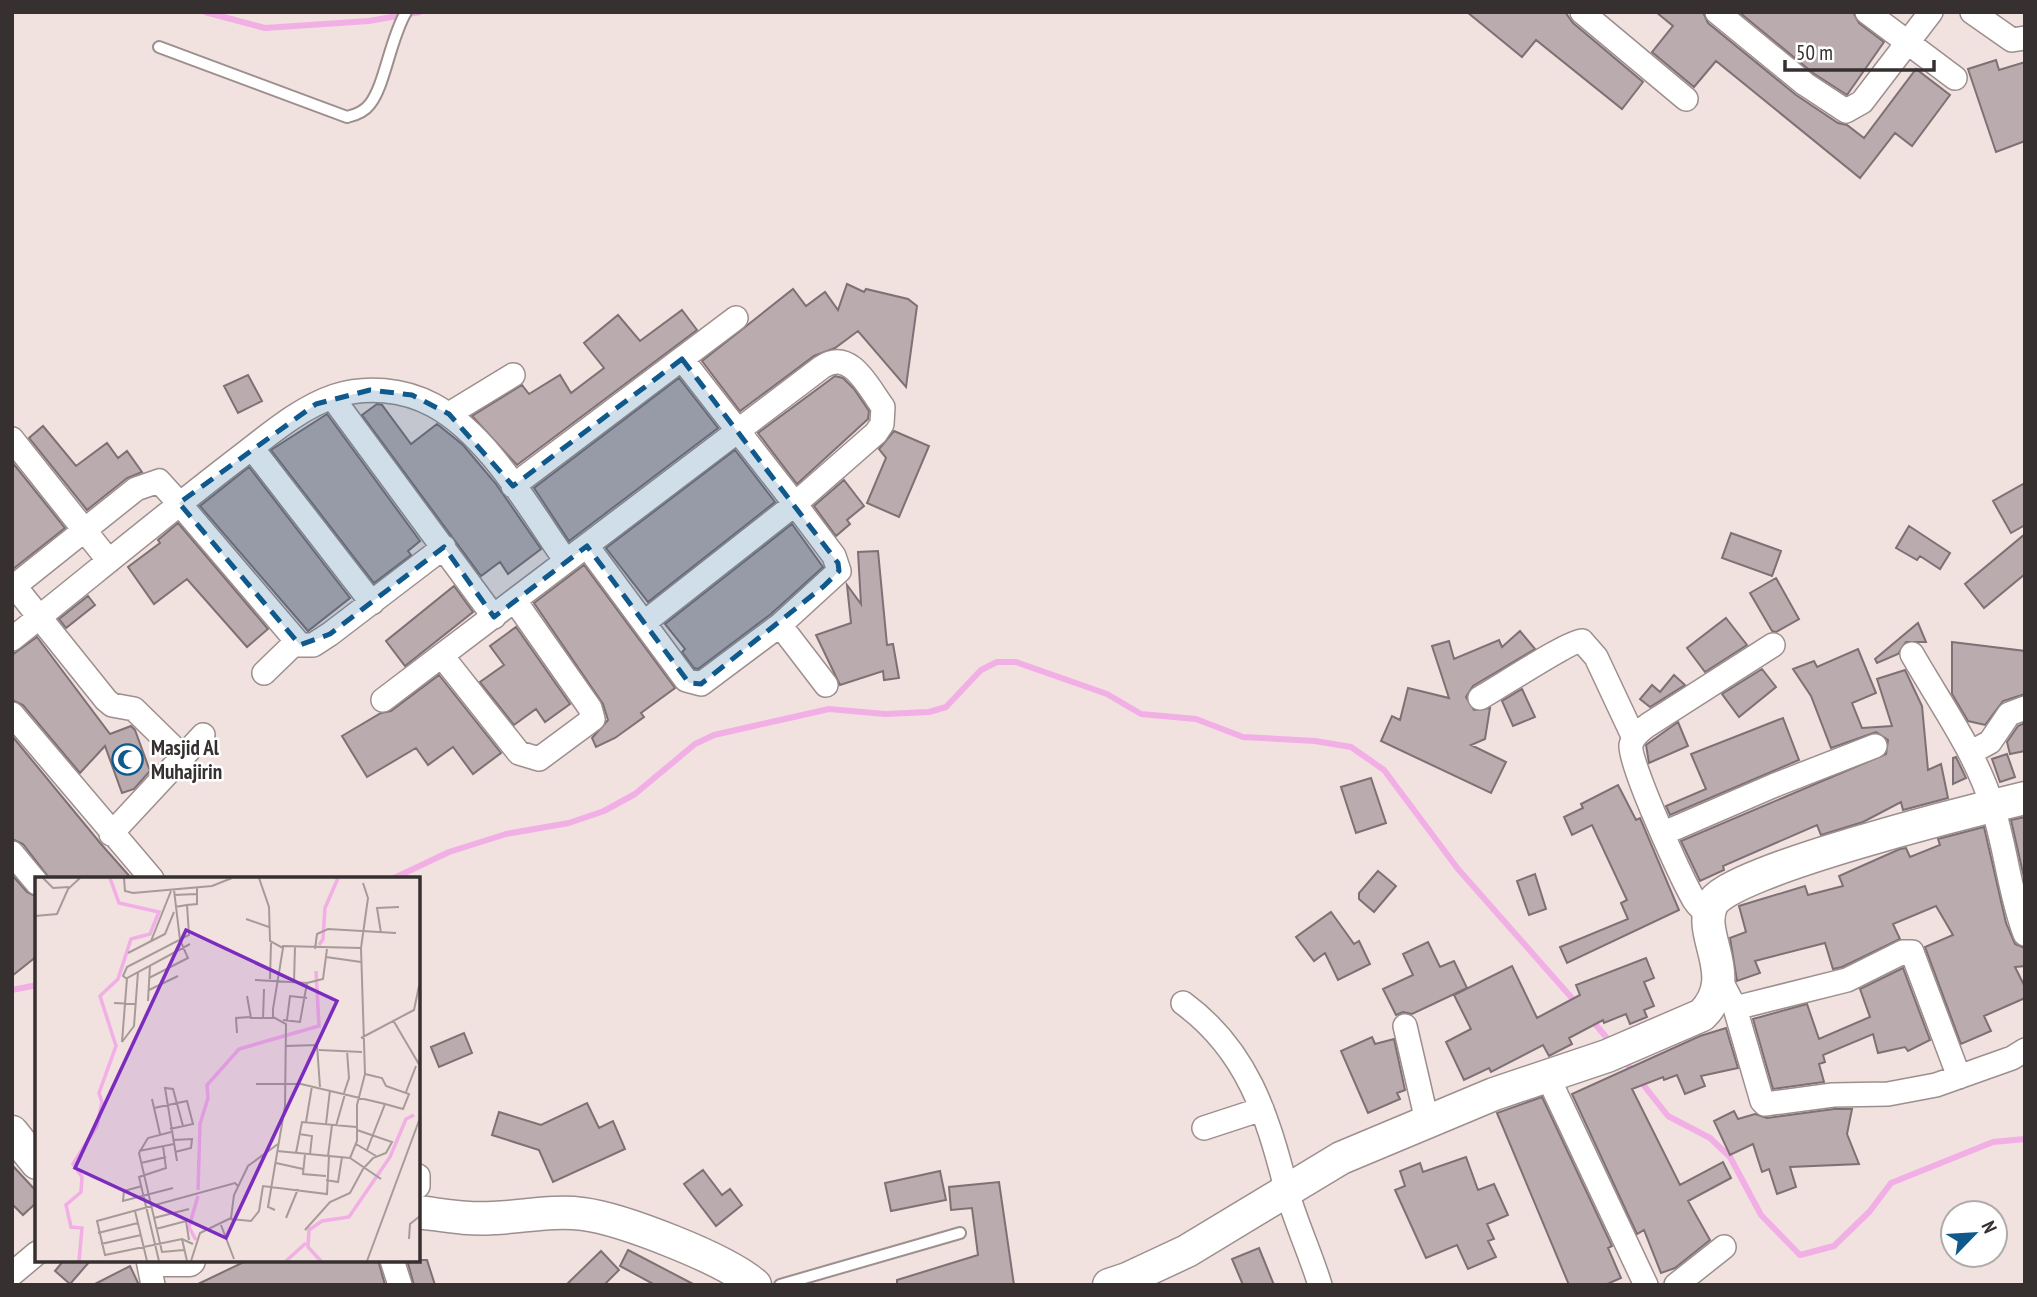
<svg xmlns="http://www.w3.org/2000/svg" width="2037" height="1297" font-family="'PT Sans Narrow',sans-serif">
	<rect width="100%" height="100%" fill="#f1e1df"/>
	<g fill="none" stroke-linecap="round" stroke-linejoin="round">
		<path stroke="#f1afe6" stroke-width="6" d="M 205,12 L 265,28 L 369,21 L 420,12
			M 392,879 L 449,852 L 506,834 L 569,823 L 604,811 L 635,794 L 695,744 L 714,735 L 829,709 L 885,714 L 929,712 L 946,707 L 981,670 L 997,662 L 1016,662 L 1107,694 L 1141,714 L 1196,719 L 1243,737 L 1315,741 L 1351,747 L 1384,770 L 1458,869 L 1578,1005
			M 12,990 L 37,985
			M 1590,1018 L 1612,1044
			M 1623,1059 L 1668,1116 L 1710,1138 L 1730,1157 L 1761,1215 L 1800,1255 L 1834,1246 L 1870,1211 L 1891,1183 L 1993,1142 L 2025,1139"/>
	</g>
	<path fill="#b9abae" stroke="#7e7074" stroke-width="2" d="M 1467,12 L 1565,12 L 1573,23 L 1643,82 L 1622,109 L 1536,40 L 1522,57 Z
		M 1656,12 L 1703,12 L 1708,23 L 1796,95 L 1838,123 L 1847,125 L 1864,138 L 1916,69 L 1950,95 L 1912,146 L 1895,133 L 1860,178 L 1716,61 L 1694,87 L 1652,52 L 1673,26 Z
		M 1739,12 L 1853,12 L 1859,23 L 1884,42 L 1847,95 L 1813,73 Z
		M 1996,60 L 1999,70 L 2025,62 L 2025,141 L 1996,152 L 1968,69 Z
		M 847,284 L 864,292 L 866,289 L 908,299 L 917,306 L 906,387 L 858,331 L 835,348 L 814,356 L 740,411 L 702,361 L 793,289 L 806,306 L 825,292 L 838,310 Z
		M 682,310 L 697,330 L 517,465 L 472,416 L 522,385 L 529,394 L 560,375 L 571,393 L 604,368 L 584,343 L 618,315 L 640,341 Z
		M 248,375 L 262,401 L 238,413 L 224,386 Z
		M 835,376 L 843,378 L 854,389 L 869,411 L 868,419 L 797,484 L 758,433 Z
		M 679,378 L 718,428 L 569,541 L 534,488 Z
		M 377,404 L 382,405 L 411,444 L 437,424 L 463,445 L 496,484 L 541,549 L 508,574 L 500,562 L 481,576 L 362,415 Z
		M 327,414 L 420,541 L 408,551 L 411,555 L 374,583 L 271,450 Z
		M 43,426 L 76,466 L 107,443 L 118,458 L 127,451 L 142,472 L 127,478 L 87,510 L 29,438 Z
		M 894,431 L 929,446 L 899,517 L 867,503 L 886,458 L 879,449 Z
		M 735,450 L 775,502 L 648,602 L 606,548 Z
		M 12,462 L 65,528 L 13,569 L 12,569 Z
		M 249,467 L 350,598 L 308,631 L 200,506 Z
		M 844,480 L 864,506 L 847,520 L 850,524 L 836,536 L 814,506 Z
		M 2025,483 L 2025,525 L 2011,533 L 1993,501 Z
		M 178,523 L 268,629 L 247,647 L 187,579 L 154,604 L 128,567 L 160,543 L 158,540 Z
		M 792,524 L 823,567 L 771,614 L 698,669 L 694,668 L 682,652 L 685,649 L 665,624 Z
		M 1909,526 L 1950,553 L 1940,569 L 1920,556 L 1917,560 L 1896,548 Z
		M 1731,533 L 1781,551 L 1772,576 L 1722,558 Z
		M 2025,534 L 2025,574 L 1984,608 L 1965,584 Z
		M 878,551 L 887,645 L 893,644 L 899,678 L 884,680 L 883,671 L 840,685 L 816,635 L 851,623 L 847,585 L 861,604 L 858,552 Z
		M 584,565 L 675,688 L 641,713 L 644,717 L 615,738 L 596,747 L 592,738 L 608,720 L 603,704 L 534,603 Z
		M 1776,578 L 1799,619 L 1776,632 L 1772,631 L 1750,593 Z
		M 454,586 L 473,612 L 405,666 L 386,641 Z
		M 88,596 L 95,605 L 66,628 L 59,619 Z
		M 1726,618 L 1747,645 L 1705,672 L 1687,648 Z
		M 1918,623 L 1926,642 L 1906,642 L 1898,654 L 1877,663 L 1875,659 Z
		M 516,627 L 570,704 L 545,722 L 536,709 L 514,725 L 480,682 L 504,665 L 490,646 Z
		M 1520,631 L 1535,649 L 1473,686 L 1466,697 L 1474,710 L 1490,708 L 1485,739 L 1471,745 L 1506,762 L 1491,793 L 1381,741 L 1392,716 L 1400,720 L 1408,688 L 1449,698 L 1432,646 L 1449,641 L 1454,659 L 1499,640 L 1502,647 Z
		M 37,637 L 110,734 L 131,726 L 135,730 L 150,771 L 134,789 L 122,793 L 105,746 L 80,773 L 23,705 L 12,700 L 12,655 Z
		M 1952,642 L 2025,651 L 2025,694 L 2003,701 L 1985,725 L 1968,721 L 1952,694 Z
		M 1858,649 L 1876,693 L 1852,703 L 1862,728 L 1892,726 L 1877,679 L 1905,670 L 1922,706 L 1928,770 L 1941,764 L 1948,798 L 1903,810 L 1901,802 L 1863,822 L 1821,835 L 1817,825 L 1723,866 L 1724,870 L 1700,881 L 1681,841 L 1886,754 L 1888,740 L 1876,732 L 1831,748 L 1811,696 L 1793,669 L 1814,661 L 1817,667 Z
		M 1762,669 L 1776,687 L 1739,717 L 1722,694 Z
		M 439,675 L 501,753 L 473,774 L 453,747 L 428,765 L 416,748 L 367,777 L 342,736 L 381,713 L 391,711 Z
		M 1674,675 L 1685,685 L 1650,707 L 1640,699 L 1652,685 L 1660,692 Z
		M 1522,689 L 1535,717 L 1513,726 L 1502,701 Z
		M 1783,718 L 1799,760 L 1670,815 L 1666,806 L 1706,789 L 1691,754 Z
		M 1678,722 L 1688,746 L 1649,763 L 1646,745 Z
		M 2025,723 L 2025,751 L 2010,754 L 2007,742 L 2018,726 Z
		M 12,736 L 101,844 L 132,879 L 50,879 L 23,844 L 12,839 Z
		M 2007,754 L 2015,777 L 2000,782 L 1992,759 Z
		M 1956,757 L 1966,778 L 1953,784 L 1953,758 Z
		M 1371,778 L 1386,823 L 1356,833 L 1341,787 Z
		M 1618,785 L 1636,820 L 1640,818 L 1679,910 L 1567,963 L 1560,947 L 1628,919 L 1621,903 L 1627,900 L 1592,825 L 1572,835 L 1564,817 L 1583,808 L 1581,804 Z
		M 2025,817 L 2025,882 L 2011,820 Z
		M 1984,827 L 2006,923 L 2015,944 L 2025,948 L 2025,966 L 2015,967 L 2025,987 L 2025,998 L 1984,1016 L 1991,1031 L 1961,1044 L 1925,947 L 1953,935 L 1936,906 L 1893,924 L 1900,939 L 1842,967 L 1833,969 L 1825,943 L 1755,961 L 1760,973 L 1737,981 L 1730,938 L 1746,932 L 1739,906 L 1805,886 L 1808,895 L 1843,886 L 1839,876 L 1900,849 L 1906,848 L 1910,857 L 1940,845 L 1938,839 Z
		M 1378,871 L 1396,886 L 1374,912 L 1359,899 L 1359,893 Z
		M 1535,874 L 1546,909 L 1529,915 L 1517,881 Z
		M 12,875 L 27,892 L 37,897 L 37,956 L 12,976 Z
		M 1331,912 L 1354,944 L 1359,941 L 1370,964 L 1338,980 L 1325,953 L 1314,961 L 1296,937 Z
		M 1428,942 L 1440,967 L 1454,961 L 1467,988 L 1412,1014 L 1403,1012 L 1396,1015 L 1383,989 L 1413,975 L 1403,954 Z
		M 1646,958 L 1654,978 L 1644,982 L 1654,1006 L 1644,1010 L 1647,1017 L 1630,1024 L 1626,1014 L 1604,1023 L 1603,1020 L 1569,1038 L 1572,1044 L 1549,1056 L 1543,1045 L 1491,1072 L 1489,1068 L 1464,1080 L 1446,1042 L 1471,1029 L 1454,995 L 1512,966 L 1537,1018 L 1580,995 L 1576,985 Z
		M 1903,968 L 1930,1040 L 1908,1051 L 1905,1047 L 1878,1053 L 1873,1034 L 1823,1055 L 1825,1062 L 1819,1064 L 1824,1082 L 1773,1089 L 1753,1019 L 1807,1004 L 1819,1039 L 1870,1017 L 1860,989 Z
		M 1726,1028 L 1738,1068 L 1701,1076 L 1705,1086 L 1685,1094 L 1677,1075 L 1664,1080 L 1663,1077 L 1632,1089 L 1680,1185 L 1723,1162 L 1731,1178 L 1688,1201 L 1710,1240 L 1675,1268 L 1661,1273 L 1644,1230 L 1637,1234 L 1572,1094 L 1700,1036 Z
		M 464,1033 L 472,1053 L 439,1067 L 431,1047 Z
		M 1372,1037 L 1375,1044 L 1394,1039 L 1405,1090 L 1397,1093 L 1400,1099 L 1368,1113 L 1341,1051 Z
		M 1542,1097 L 1612,1246 L 1608,1248 L 1621,1278 L 1605,1285 L 1569,1285 L 1497,1113 Z
		M 587,1103 L 599,1128 L 613,1121 L 625,1149 L 553,1182 L 539,1150 L 492,1135 L 499,1112 L 541,1125 Z
		M 1834,1109 L 1852,1109 L 1847,1134 L 1859,1164 L 1790,1167 L 1796,1187 L 1777,1194 L 1769,1169 L 1762,1172 L 1753,1144 L 1730,1155 L 1714,1121 L 1734,1111 L 1738,1119 L 1755,1114 L 1767,1118 Z
		M 1466,1157 L 1478,1190 L 1494,1184 L 1508,1215 L 1487,1224 L 1494,1239 L 1488,1241 L 1496,1257 L 1468,1269 L 1457,1245 L 1426,1258 L 1395,1190 L 1405,1186 L 1400,1171 L 1420,1163 L 1423,1172 Z
		M 12,1165 L 37,1192 L 37,1202 L 23,1215 L 12,1204 Z
		M 703,1170 L 722,1195 L 730,1189 L 742,1205 L 716,1226 L 684,1184 Z
		M 940,1171 L 946,1200 L 891,1211 L 885,1183 Z
		M 999,1182 L 1014,1285 L 897,1285 L 897,1280 L 978,1255 L 972,1208 L 951,1210 L 949,1187 Z
		M 1259,1248 L 1274,1285 L 1243,1285 L 1232,1259 Z
		M 628,1250 L 695,1285 L 655,1285 L 620,1266 Z
		M 601,1251 L 619,1270 L 604,1285 L 566,1285 Z
		M 64,1260 L 91,1260 L 70,1284 L 55,1271 Z
		M 248,1260 L 378,1260 L 385,1285 L 196,1285 Z
		M 407,1260 L 427,1260 L 435,1285 L 414,1285 Z
		M 130,1266 L 139,1285 L 93,1285 Z"/>
	<g fill="none" stroke-linecap="round" stroke-linejoin="round">
		<defs>
			<path id="lane" d="M 159,47 L 347,117 C 356,115 364,112 370,104 C 385,85 390,39 406,12
				M 780,1285 L 960,1233"/>
			<path id="street" d="M 1582,12 L 1686,99
				M 1717,12 L 1805,84 L 1846,111 L 1862,102 L 1931,12
				M 1867,12 L 1955,78
				M 1972,12 L 2012,40 L 2025,38
				M 332,397 L 494,617
				M 449,414 L 513,375
				M 12,439 L 109,561
				M 252,448 L 372,603
				M 513,486 L 736,318
				M 587,546 L 686,680 L 701,684 L 780,625 L 839,571 L 834,556 L 795,504 L 682,359
				M 12,583 L 106,700 L 112,705 L 134,709 L 183,757
				M 12,588 L 136,489 L 159,481 L 179,503 L 300,645 L 313,645 L 330,634 L 444,547
				M 780,625 L 826,685
				M 12,639 C 86,580 158,520 232,463 C 263,440 298,408 335,396 C 366,386 403,389 433,405 C 489,435 530,510 566,561
				M 1912,654 C 1940,703 1975,751 1992,805 C 2006,847 2009,892 2025,934
				M 442,656 L 519,753 L 539,759 L 593,719 L 590,708 L 515,601
				M 264,673 L 296,642
				M 1480,698 C 1498,688 1571,640 1582,641 L 1596,657 L 1634,738
				M 383,700 L 822,367 C 851,348 868,387 883,407 L 882,424 L 876,433 L 795,504 L 645,622
				M 12,714 L 152,879
				M 1970,753 L 1990,742 L 2009,714 L 2025,708
				M 1664,833 L 1775,785 L 1875,746
				M 111,834 L 203,735
				M 12,853 L 37,883
				M 1709,914 C 1703,911 1698,906 1694,900 C 1682,879 1628,762 1631,745 C 1633,736 1641,730 1648,725 L 1773,645
				M 1718,975 L 1735,1008 L 1762,1101 L 1765,1104 L 1833,1095 L 1888,1094 L 1936,1085 L 2012,1058 L 2025,1050
				M 1183,1003 C 1247,1050 1267,1114 1286,1188 C 1295,1221 1310,1252 1320,1285
				M 1735,1008 L 1847,980 L 1903,952 L 1912,952 L 1959,1077
				M 1405,1026 L 1427,1121
				M 1547,1075 L 1646,1285
				M 1204,1128 L 1262,1109
				M 418,1176 L 418,1186
				M 148,1260 L 153,1285
				M 392,1260 L 400,1285
				M 12,1274 L 37,1253
				M 1676,1285 L 1724,1247"/>
			<path id="secondary" d="M 12,1132 L 37,1163
				M 418,1212 C 443,1215 467,1220 493,1218 C 523,1217 553,1210 583,1214 C 622,1219 726,1259 755,1285
				M 154,1260 L 189,1260
				M 1109,1285 L 1127,1279 L 1187,1251 L 1341,1158 L 1494,1094 L 1607,1056 L 1702,1015 C 1741,976 1696,936 1712,904 C 1727,871 1979,809 2025,798"/>
		</defs>
		<use href="#lane" stroke="#9d8f8d" stroke-width="14"/>
		<use href="#street" stroke="#9d8f8d" stroke-width="26"/>
		<use href="#secondary" stroke="#9d8f8d" stroke-width="35"/>
		<use href="#lane" stroke="#fff" stroke-width="10"/>
		<use href="#street" stroke="#fff" stroke-width="23"/>
		<use href="#secondary" stroke="#fff" stroke-width="32"/>
	</g>
	<path fill="#0f598d" fill-opacity="0.2" stroke="#0f598d" stroke-width="5" stroke-dasharray="14 9" stroke-linejoin="round" d="M 682,359 L 838,563 L 839,571 L 824,586 L 701,684 L 689,683 L 587,546 L 494,617 L 444,547 L 330,634 L 300,645 L 179,503 L 316,404 L 370,390 L 412,395 L 449,414 L 513,486 Z"/>
	<defs>
		<symbol id="mosque-ring" viewBox="-11 -11 22 22"><circle r="9.5" fill="#fff" stroke="#0f598d" stroke-width="1.5"/><path d="M3.5-4.9A6 6 0 1 0 3.5 4.9A5 5 0 1 1 3.5-4.9Z" fill="#0f598d"/></symbol>
	</defs>
	<g fill-rule="evenodd">
		<use href="#mosque-ring" x="110" y="742" width="35" height="35"/>
	</g>
	<g text-anchor="middle" dominant-baseline="central" stroke-width="5" stroke-linejoin="round" paint-order="stroke">
		<g font-size="21" font-weight="bold" fill="#363130" stroke="#fff" text-anchor="start">
			<text x="151" y="747">Masjid Al<tspan x="151" dy="24">Muhajirin</tspan></text>
		</g>
	</g>
	<g transform="translate(35 877)">
		<rect width="385" height="385" fill="#f1e1df"/>
		<path fill="none" stroke="#f1afe6" stroke-width="3.5" d="M 284,68 L 288,62 L 290,31 L 303,1M 163,313 L 165,247 L 173,221 L 172,208 L 204,172 L 284,149 L 281,94M 161,363 L 154,350 L 163,319M 44,384 L 47,351 L 36,350 L 31,328 L 46,315 L 47,300 L 38,287 L 62,249 L 67,225 L 64,216 L 81,169 L 65,119 L 83,102 L 96,62 L 115,57 L 124,35 L 84,26 L 75,1M 251,384 L 271,366M 286,384 L 273,370 L 274,353 L 287,344 L 314,340 L 355,280 L 371,242 L 379,238"/>
		<path fill="none" stroke="#a69b99" stroke-width="2" d="M 8,1 L 18,11 L 34,10M 89,1 L 90,14 L 98,16 L 177,9 L 197,1M 224,1 L 234,30 L 235,64 L 248,71 L 238,132 L 238,140 L 251,147 L 250,229 L 233,330 L 240,333M 139,18 L 162,17M 152,28 L 162,27 L 162,11M 0,39 L 22,37 L 33,12 L 45,1M 211,42 L 234,50M 346,56 L 342,31 L 364,30M 116,64 L 136,14M 247,69 L 326,71 L 330,197 L 322,228 L 322,264 L 315,281M 326,71 L 333,21 L 328,6M 280,72 L 282,57 L 293,52 L 361,56M 93,76 L 130,57 L 139,35M 291,80 L 326,85M 114,101 L 153,81 L 145,63 L 139,13M 92,102 L 88,99 L 92,90 L 154,58 L 152,28 L 140,30M 235,102 L 236,66M 220,103 L 272,106 L 265,145 L 248,143M 259,105 L 260,70M 272,106 L 288,102 L 292,72M 114,113 L 143,99M 212,119 L 216,141 L 240,141M 113,124 L 115,88M 79,126 L 101,127M 228,142 L 229,112M 252,143 L 255,119 L 272,121M 358,143 L 385,189M 202,156 L 201,141 L 215,140M 326,161 L 379,133 L 384,109M 87,165 L 92,101 L 155,67M 87,165 L 99,149 L 103,95M 250,169 L 282,168 L 285,210M 284,173 L 327,175M 330,197 L 347,201 L 351,209 L 374,217 L 368,232 L 350,227M 221,207 L 266,207 L 350,227 L 332,273M 371,215 L 381,189M 309,216 L 314,201 L 312,174M 117,222 L 125,257M 119,231 L 152,224 L 158,247 L 135,252M 271,245 L 277,209M 291,247 L 295,213M 301,249 L 310,217M 322,253 L 357,265 L 351,276 L 338,281 L 328,292M 136,255 L 113,261 L 104,276 L 127,375 L 149,373M 264,257 L 277,259 L 275,277M 138,263 L 157,262 L 156,271 L 140,275M 321,267 L 341,279M 104,274 L 139,267M 242,274 L 315,281 L 346,302M 261,276 L 267,245 L 321,250M 270,277 L 268,297 L 291,299M 293,279 L 297,248M 142,284 L 130,211 L 138,212 L 148,249M 106,286 L 131,280M 241,286 L 268,292M 291,303 L 303,305 L 307,280M 107,309 L 89,314 L 88,324 L 138,311M 100,334 L 112,384M 119,341 L 154,332M 251,341 L 263,312M 195,342 L 216,344 L 224,334 L 228,309 L 292,317 L 294,279M 186,348 L 199,382M 121,352 L 151,344 L 154,363M 270,353 L 295,325 L 315,316 L 328,292M 63,356 L 103,346M 147,362 L 152,384M 374,362 L 375,347 L 385,339M 66,367 L 106,358M 158,367 L 147,362 L 70,378 L 62,344 L 200,306 L 203,309M 124,384 L 104,300 L 131,291 L 128,269M 156,384 L 165,356 L 196,341 L 199,318 L 213,289 L 243,267M 332,384 L 385,241"/>
		<path fill="#7b2cbf" fill-opacity="0.15" stroke="#7b2cbf" stroke-width="3.5" d="M 151,53 L 302,124 L 191,361 L 40,291 Z"/>
		<rect width="385" height="385" fill="none" stroke="#363130" stroke-width="3.5"/>
	</g>
	<rect width="2037" height="1297" fill="none" stroke="#363130" stroke-width="28"/>
	<g transform="translate(1974 1234) rotate(65)"><circle r="33" fill="#ffffff" stroke="#afadac" stroke-width="2"/>
	<path d="M0-5L12 26L0 18L-12 26Z" fill="#0f598d"/>
	<text y="-10" font-size="19" font-weight="bold" text-anchor="middle" fill="#363130">N</text>
	</g>
	<path d="M1785 60v10h149v-10" fill="none" stroke="#363130" stroke-width="3.5"/>
	<text x="1796" y="60" font-size="21" fill="#363130" stroke="#ffffff" stroke-width="5" paint-order="stroke">50 m</text>
</svg>
